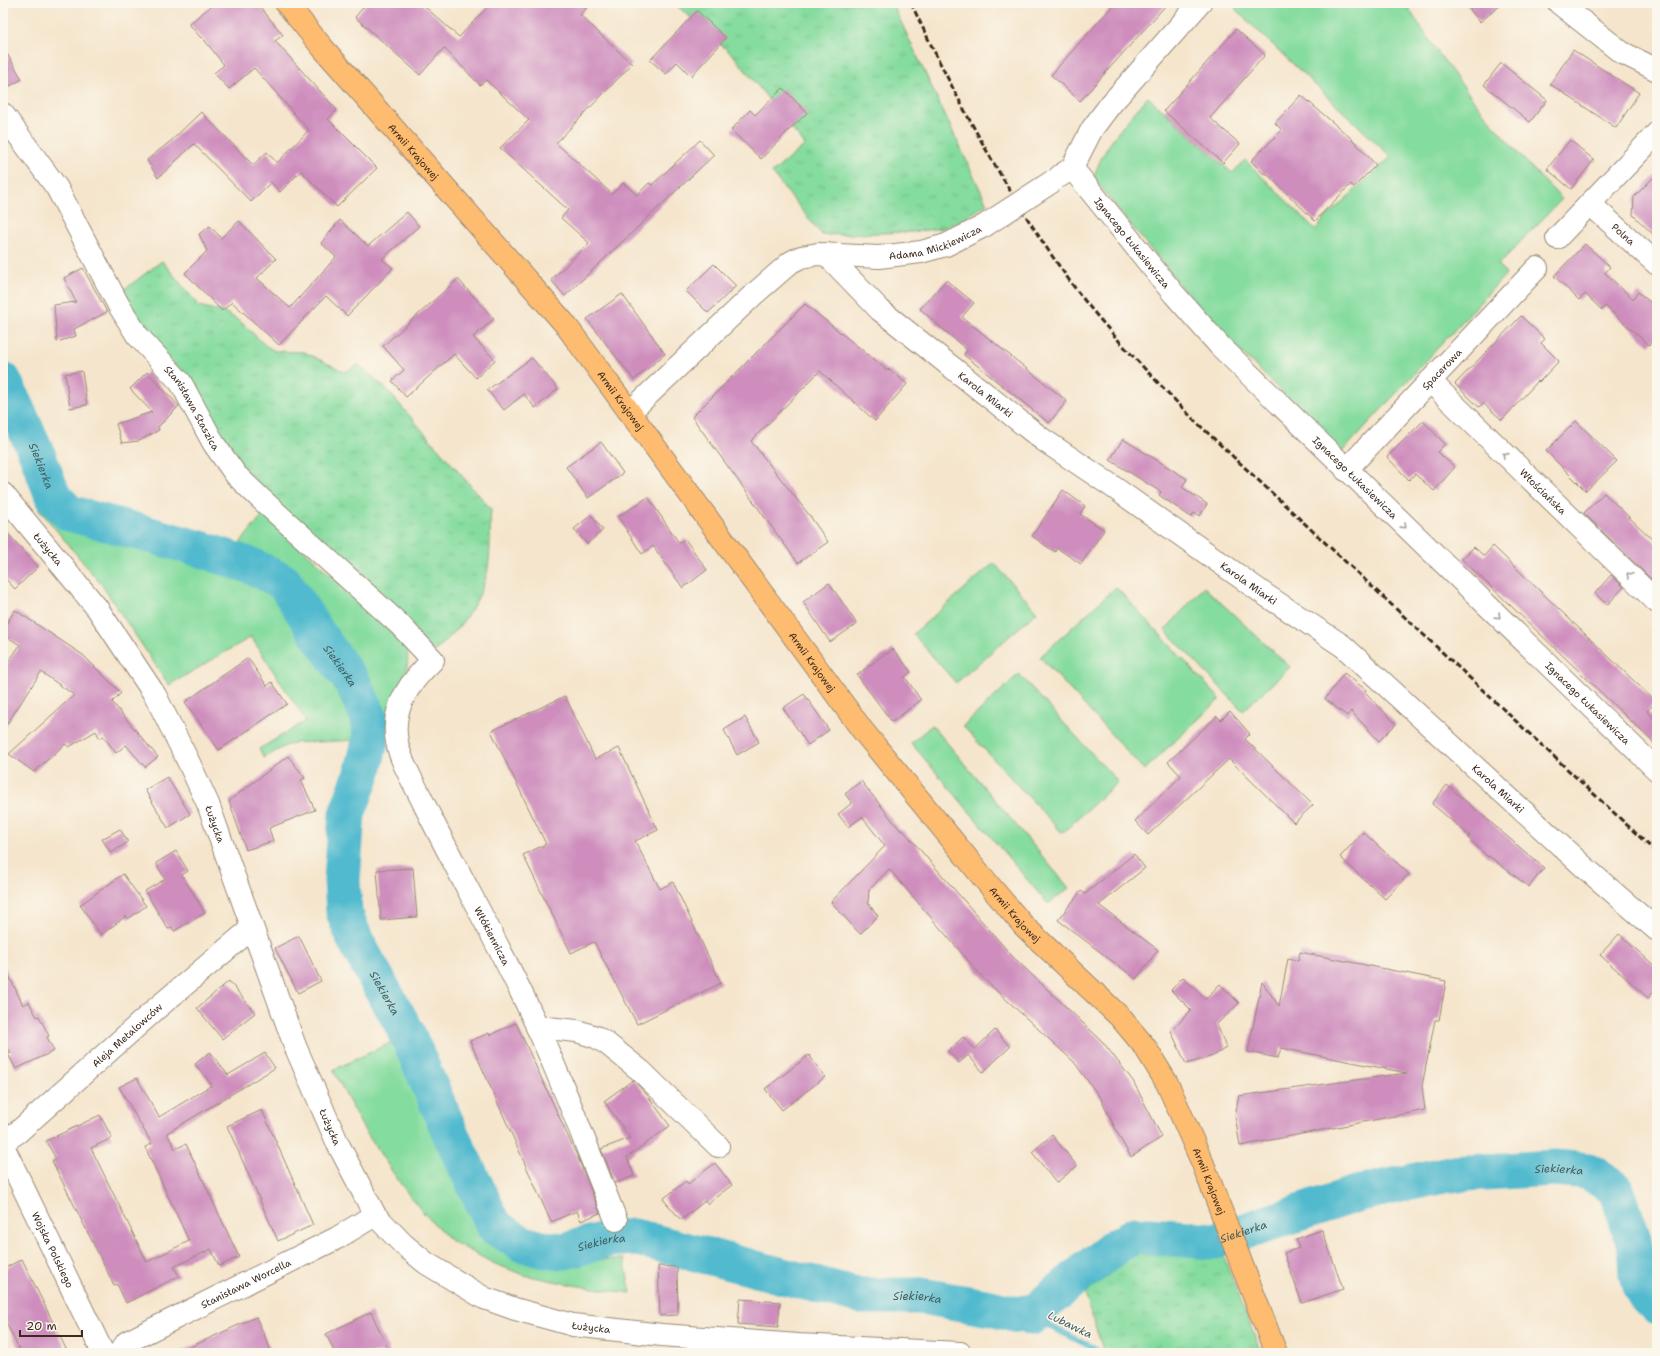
<svg xmlns="http://www.w3.org/2000/svg" width="1660" height="1356" font-family="'Shantell Sans',sans-serif">
	<defs>
		<pattern id="park-tufts" width="24" height="20" patternUnits="userSpaceOnUse"><rect width="24" height="20" fill="#85dc9f"/><path d="M3 7l-1-3M5 7V3M7 7l1-3M15 17l-1-3M17 17v-4M19 17l1-3" fill="none" stroke="#74bd88"/></pattern>
	</defs>
	<rect width="100%" height="100%" fill="#fbf7ec"/>
	<filter id="ink" filterUnits="userSpaceOnUse"><feTurbulence type="fractalNoise" baseFrequency=".025" numOctaves="2"/><feDisplacementMap in="SourceGraphic" scale="8" xChannelSelector="R" yChannelSelector="G"/><feConvolveMatrix kernelMatrix="1 2 1 2 8 2 1 2 1" color-interpolation-filters="sRGB"/></filter>
	<filter id="wash" filterUnits="userSpaceOnUse"><feTurbulence type="fractalNoise" baseFrequency=".012" numOctaves="4" result="noise"/><feDisplacementMap in="SourceGraphic" scale="16" xChannelSelector="R" yChannelSelector="G"/><feGaussianBlur stdDeviation="0.9" result="paint"/><feColorMatrix in="noise" values="0 0 0 0 0 0 0 0 0 0 0 0 0 0 0 0 0 1.4 0 .05"/><feComposite in="paint" operator="in"/></filter>
	<g filter="url(#wash)">
		<rect width="100%" height="100%" fill="#f5e5cc"/>
		<path fill="#85dc9f" stroke="#60835e" d="M 1242,3 L 1405,3 C 1450,74 1502,140 1562,199 L 1498,265 L 1506,274 L 1342,452 L 1206,317 L 1104,192 L 1094,177 C 1103,146 1127,121 1148,97 L 1232,173 L 1245,160 L 1316,230 L 1325,218 L 1391,157 L 1235,9 Z
			M 46,507 L 57,513 L 74,526 L 210,560 L 251,573 L 271,584 L 293,605 L 310,637 L 348,692 L 358,720 L 360,740 L 294,743 L 285,746 L 264,758 L 259,749 L 306,721 L 251,637 L 169,685 L 101,584 L 38,508 Z
			M 264,513 L 407,646 C 412,676 393,704 387,732 L 364,686 L 299,585 L 277,566 L 237,547 Z
			M 994,563 L 1037,612 L 956,683 L 913,634 Z
			M 1116,587 L 1220,699 L 1144,770 L 1040,657 Z
			M 1204,587 L 1290,667 L 1243,711 L 1165,630 Z
			M 1019,674 L 1118,782 L 1062,833 L 963,726 Z
			M 932,725 L 1069,888 L 1048,904 L 911,743 Z
			M 396,1040 L 455,1165 L 494,1235 L 524,1254 L 555,1261 L 624,1259 L 631,1293 L 579,1286 L 524,1275 L 493,1263 L 450,1240 L 421,1210 L 400,1183 L 363,1128 L 333,1070 Z"/>
		<path fill="url(#park-tufts)" stroke="#60835e" d="M 674,3 L 892,3 L 987,204 L 960,221 L 943,228 L 912,232 L 822,235 L 772,173 L 805,145 L 734,56 Z
			M 162,261 L 199,306 L 226,313 L 241,322 L 266,346 L 275,351 L 304,352 L 345,372 L 359,365 L 387,390 L 491,509 C 489,530 492,557 486,577 C 478,606 457,632 434,652 L 288,516 L 233,456 L 211,419 L 194,385 L 164,354 L 134,312 L 121,292 Z
			M 1137,1252 L 1223,1255 L 1261,1353 L 1104,1353 L 1085,1294 Z"/>
		<g fill="none" stroke-linecap="round" stroke-linejoin="round">
			<path stroke="#51bace" stroke-width="6" d="M 1031,1317 L 1096,1349 L 1097,1353"/>
			<path stroke="#51bace" stroke-width="37" id="s1" d="M 3,380 L 37,454 L 53,496 L 69,513 L 201,549 L 254,567 L 284,582 L 319,636 L 352,682 L 369,717 L 371,737 L 363,771 L 347,814 L 342,880 L 344,912 L 356,942 L 406,1031 L 452,1137 L 495,1227 L 521,1243 L 541,1249 L 564,1251 L 609,1239 L 634,1237 L 860,1296 L 921,1296 L 991,1308 L 1017,1315 L 1026,1313 L 1031,1317 L 1050,1299 L 1078,1276 L 1116,1246 L 1135,1235 L 1215,1241 L 1356,1194 L 1449,1174 L 1554,1168 L 1588,1171 L 1606,1182 L 1616,1190 L 1633,1238 L 1636,1257 L 1637,1276 L 1640,1286 L 1647,1297 L 1657,1307"/>
		</g>
		<g id="blocks">
			<path fill="#ce8dbd" d="M 215,3 L 257,3 L 283,35 L 275,41 L 337,110 L 328,119 L 377,168 L 337,207 L 301,171 L 280,192 L 271,182 L 251,202 L 194,144 L 158,178 L 147,160 L 172,140 L 201,112 L 253,165 L 267,152 L 277,163 L 309,130 L 254,68 L 229,89 L 214,73 L 224,65 L 202,37 L 201,38 L 189,24 Z
				M 367,3 L 421,3 L 459,37 L 491,3 L 591,3 L 580,15 L 632,64 L 556,143 L 612,194 L 623,183 L 637,195 L 649,183 L 652,185 L 700,140 L 714,155 L 565,296 L 551,280 L 589,243 L 561,218 L 568,210 L 500,148 L 529,120 L 486,80 L 480,85 L 444,48 L 420,75 L 355,17 Z
				M 1115,3 L 1168,3 L 1080,101 L 1051,75 Z
				M 1465,3 L 1503,3 L 1480,22 Z
				M 697,11 L 726,38 L 691,76 L 677,62 L 666,74 L 650,60 Z
				M 1236,29 L 1265,55 L 1210,118 L 1240,144 L 1223,163 L 1164,111 Z
				M 3,47 L 22,79 L 3,90 Z
				M 1573,50 L 1639,93 L 1616,128 L 1550,84 Z
				M 1501,63 L 1547,100 L 1530,122 L 1484,85 Z
				M 783,88 L 807,113 L 788,131 L 761,159 L 731,130 L 750,110 L 755,115 Z
				M 1301,95 L 1353,140 L 1376,165 L 1354,187 L 1351,184 L 1315,221 L 1266,173 L 1264,174 L 1251,161 L 1282,130 L 1275,123 Z
				M 1570,140 L 1594,160 L 1571,189 L 1547,169 Z
				M 1657,174 L 1657,238 L 1633,215 L 1634,197 Z
				M 407,212 L 419,226 L 382,259 L 393,268 L 347,316 L 326,296 L 279,345 L 232,302 L 222,311 L 185,273 L 207,251 L 199,234 L 210,226 L 221,238 L 239,221 L 276,259 L 257,278 L 290,308 L 336,257 L 321,243 L 340,220 L 368,246 Z
				M 1585,244 L 1610,267 L 1605,273 L 1633,299 L 1638,292 L 1657,308 L 1657,336 L 1649,345 L 1605,306 L 1602,310 L 1585,294 L 1579,300 L 1554,276 Z
				M 714,264 L 736,286 L 708,313 L 686,291 Z
				M 83,268 L 107,312 L 74,329 L 76,336 L 57,342 L 54,305 L 76,302 L 64,278 Z
				M 458,279 L 494,319 L 473,337 L 495,360 L 476,378 L 454,354 L 406,397 L 392,381 L 404,370 L 383,346 Z
				M 946,280 L 974,303 L 962,317 L 1067,401 L 1049,423 L 964,355 L 967,350 L 920,309 Z
				M 622,294 L 665,354 L 634,380 L 587,319 Z
				M 805,304 L 888,371 L 889,369 L 907,384 L 875,421 L 820,371 L 751,441 L 810,516 L 828,542 L 798,563 L 692,417 Z
				M 1521,316 L 1545,339 L 1541,343 L 1559,361 L 1539,382 L 1538,381 L 1502,420 L 1483,403 L 1479,407 L 1455,384 Z
				M 532,358 L 558,389 L 535,408 L 524,394 L 504,410 L 487,390 Z
				M 82,371 L 87,405 L 70,408 L 65,374 Z
				M 147,372 L 179,406 L 158,427 L 159,430 L 139,441 L 122,443 L 116,424 L 152,412 L 130,389 Z
				M 1423,421 L 1445,444 L 1437,452 L 1455,467 L 1434,491 L 1415,474 L 1409,480 L 1387,457 Z
				M 1576,421 L 1617,461 L 1586,491 L 1546,451 Z
				M 1123,439 L 1187,479 L 1182,487 L 1207,504 L 1200,516 L 1194,513 L 1191,517 L 1159,495 L 1161,492 L 1110,460 Z
				M 601,442 L 623,473 L 588,498 L 566,467 Z
				M 1063,490 L 1085,506 L 1080,514 L 1104,530 L 1081,564 L 1057,548 L 1055,552 L 1032,536 Z
				M 1604,493 L 1657,544 L 1657,585 L 1584,513 Z
				M 648,497 L 679,543 L 685,539 L 707,570 L 683,588 L 653,546 L 642,554 L 618,517 Z
				M 591,515 L 603,530 L 587,544 L 574,529 Z
				M 3,528 L 38,567 L 15,589 L 3,576 Z
				M 1493,546 L 1656,702 L 1647,711 L 1657,722 L 1657,746 L 1462,559 L 1474,547 L 1484,556 Z
				M 1611,575 L 1624,587 L 1607,605 L 1595,593 Z
				M 829,583 L 857,624 L 830,642 L 803,602 Z
				M 15,610 L 83,655 L 121,693 L 112,702 L 158,757 L 145,767 L 126,745 L 116,753 L 103,736 L 100,739 L 96,731 L 69,747 L 65,744 L 34,772 L 9,754 L 74,695 L 41,672 L 3,730 L 3,670 L 20,645 L 3,634 L 3,629 Z
				M 893,649 L 911,672 L 905,677 L 921,700 L 892,722 L 857,675 L 886,653 L 887,654 Z
				M 248,658 L 267,686 L 272,682 L 287,704 L 219,750 L 185,702 Z
				M 1344,673 L 1366,690 L 1365,692 L 1396,724 L 1379,741 L 1351,711 L 1347,716 L 1325,699 Z
				M 804,694 L 829,730 L 808,745 L 783,708 Z
				M 565,696 L 595,759 L 619,748 L 658,830 L 635,841 L 660,889 L 673,882 L 721,983 L 637,1024 L 594,942 L 571,953 L 523,855 L 546,844 L 491,731 Z
				M 1230,711 L 1250,734 L 1245,739 L 1313,805 L 1294,823 L 1229,759 L 1148,835 L 1135,821 L 1181,776 L 1168,762 L 1217,716 L 1221,720 Z
				M 745,717 L 759,742 L 737,755 L 724,730 Z
				M 288,756 L 305,778 L 301,780 L 315,810 L 269,828 L 273,841 L 246,850 L 229,801 Z
				M 167,777 L 190,814 L 168,828 L 145,790 Z
				M 861,781 L 901,831 L 902,829 L 1012,956 L 1102,1041 L 1133,1081 L 1162,1137 L 1131,1157 L 1121,1140 L 1101,1099 L 1074,1062 L 985,980 L 889,869 L 869,890 L 868,903 L 878,916 L 860,934 L 831,902 L 885,846 L 862,817 L 848,827 L 838,814 L 852,803 L 845,794 Z
				M 1447,785 L 1544,868 L 1529,887 L 1489,856 L 1488,857 L 1468,838 L 1470,836 L 1432,804 Z
				M 120,829 L 128,842 L 111,853 L 102,839 Z
				M 1363,832 L 1409,874 L 1385,899 L 1340,857 Z
				M 176,851 L 188,871 L 182,875 L 205,913 L 174,931 L 172,927 L 168,929 L 145,891 L 165,879 L 156,863 Z
				M 1134,854 L 1145,868 L 1099,905 L 1158,950 L 1136,979 L 1058,920 L 1081,891 L 1085,894 Z
				M 413,868 L 417,917 L 381,920 L 377,870 Z
				M 123,874 L 146,906 L 128,919 L 126,916 L 101,935 L 80,905 Z
				M 1619,934 L 1657,968 L 1657,988 L 1648,998 L 1600,955 Z
				M 299,936 L 321,981 L 298,993 L 275,948 Z
				M 1300,952 L 1446,981 L 1439,1020 L 1435,1020 L 1422,1086 L 1425,1110 L 1240,1146 L 1235,1116 L 1239,1096 L 1407,1073 L 1281,1048 L 1278,1058 L 1248,1052 L 1262,982 L 1279,1006 L 1288,959 L 1298,961 Z
				M 3,963 L 23,1005 L 29,1002 L 37,1017 L 39,1016 L 49,1036 L 47,1037 L 54,1051 L 16,1069 L 8,1054 L 11,1053 L 3,1037 Z
				M 1183,977 L 1206,999 L 1220,984 L 1239,1003 L 1217,1024 L 1226,1048 L 1213,1056 L 1186,1064 L 1171,1031 L 1191,1010 L 1171,990 Z
				M 229,981 L 255,1013 L 222,1039 L 197,1008 Z
				M 516,1023 L 578,1158 L 600,1213 L 581,1221 L 577,1211 L 551,1222 L 470,1041 L 489,1033 L 490,1035 Z
				M 995,1030 L 1010,1047 L 983,1072 L 968,1055 L 959,1063 L 948,1051 L 963,1037 L 975,1049 Z
				M 210,1052 L 228,1075 L 265,1053 L 275,1068 L 167,1133 L 175,1149 L 186,1144 L 239,1257 L 219,1266 L 211,1249 L 174,1267 L 179,1276 L 126,1303 L 117,1284 L 114,1285 L 52,1161 L 56,1159 L 46,1141 L 100,1115 L 112,1138 L 91,1148 L 147,1262 L 189,1241 L 145,1147 L 152,1144 L 119,1087 L 137,1078 L 159,1117 L 212,1085 L 195,1064 Z
				M 809,1055 L 825,1077 L 782,1110 L 765,1089 Z
				M 633,1080 L 648,1096 L 670,1126 L 627,1157 L 634,1176 L 615,1183 L 601,1149 L 630,1138 L 604,1101 Z
				M 262,1110 L 313,1225 L 278,1241 L 227,1126 Z
				M 1052,1135 L 1077,1166 L 1056,1183 L 1032,1152 Z
				M 715,1163 L 732,1185 L 707,1204 L 705,1201 L 681,1220 L 663,1199 L 686,1181 L 688,1184 Z
				M 1322,1230 L 1343,1289 L 1302,1303 L 1284,1253 L 1299,1248 L 1296,1239 Z
				M 22,1259 L 68,1353 L 21,1353 L 3,1316 L 3,1269 Z
				M 658,1266 L 677,1267 L 678,1315 L 660,1316 Z
				M 740,1299 L 780,1302 L 778,1327 L 738,1324 Z
				M 371,1312 L 390,1353 L 335,1353 L 326,1334 Z
				M 256,1317 L 272,1353 L 177,1353 Z"/>
		</g>
	</g>
	<g filter="url(#ink)">
		<use href="#blocks" fill-opacity="0" stroke="#988875" stroke-width="1"/>
		<g fill="none" stroke-linecap="round" stroke-linejoin="round">
			<defs>
				<g id="minor">
					<path d="M 1559,3 L 1621,52 L 1657,70"/>
					<path id="s2" d="M 3,114 L 57,188 L 118,304 L 137,335 L 181,383 L 214,444 L 236,475 L 261,499 L 399,624 L 433,660 C 412,680 393,704 396,735 C 398,759 414,782 424,804 C 455,867 489,927 520,990 C 556,1064 585,1143 616,1220"/>
					<path id="s3" d="M 1072,168 L 1174,294 L 1220,346 L 1657,770"/>
					<path d="M 1060,176 L 1072,168 L 1092,129 L 1110,105 L 1200,3"/>
					<path id="s4" d="M 1590,204 L 1657,264"/>
					<path d="M 1557,238 L 1657,133"/>
					<path id="s5" d="M 826,254 L 880,310 L 1042,439 L 1109,484 L 1267,596 L 1343,646 L 1583,866 L 1657,930"/>
					<path id="s6" d="M 1430,381 L 1657,602"/>
					<path id="s7" d="M 630,412 L 752,296 L 791,262 L 801,257 L 818,254 L 879,257 L 921,252 L 946,245 L 984,226"/>
					<path id="s8" d="M 1346,470 L 1537,268"/>
					<path id="s9" d="M 3,494 L 97,608 L 155,695 L 189,763 L 208,804 L 295,1046 L 338,1144 L 375,1215 L 403,1244 L 426,1263 L 484,1298 L 515,1309 L 573,1325 L 662,1335 L 798,1345 L 960,1353"/>
					<path d="M 537,1027 L 577,1031 L 596,1037 L 606,1043 L 641,1071 L 718,1146"/>
					<path id="s10" d="M 3,1142 L 18,1132 L 157,1008 L 252,928"/>
					<path id="s11" d="M 3,1146 L 103,1353"/>
					<path id="s12" d="M 119,1353 L 127,1342 L 135,1338 L 337,1238 L 375,1215"/>
				</g>
				<g id="major">
					<path id="s13" d="M 286,3 L 322,47 L 565,324 L 863,731 L 994,891 L 1024,926 L 1120,1017 L 1145,1047 L 1167,1083 L 1203,1164 L 1276,1353"/>
				</g>
			</defs>
			<use href="#minor" stroke="#988875" stroke-width="24"/>
			<use href="#major" stroke="#988875" stroke-width="24"/>
			<use href="#minor" stroke="#fff" stroke-width="22"/>
			<use href="#major" stroke="#fdbc70" stroke-width="22"/>
			<path stroke="#3b2a1e" stroke-width="3" stroke-dasharray="6 3" stroke-linecap="butt" d="M 911,3 C 957,101 1008,196 1072,284 C 1108,333 1153,377 1195,421 L 1657,853"/>
			<defs>
				<path id="minor-bridge" d="M 984,226 L 1053,181"/>
			</defs>
			<use href="#minor-bridge" stroke="#988875" stroke-width="24" stroke-linecap="butt"/>
			<use href="#minor-bridge" stroke="#fff" stroke-width="22"/>
		</g>
		<defs><path id="oneway-chevron" d="M-2-3.5L2.5 0L-2 3.5" fill="none" stroke-width="1.6" stroke-linecap="round" stroke-linejoin="round"/></defs>
		<g stroke="#a79f9a">
			<use href="#oneway-chevron" transform="translate(1505 455) rotate(-136)"/>
			<use href="#oneway-chevron" transform="translate(1404 526) rotate(44)"/>
			<use href="#oneway-chevron" transform="translate(1629 575) rotate(-136)"/>
			<use href="#oneway-chevron" transform="translate(1498 616) rotate(44)"/>
		</g>
	</g>
	<g text-anchor="middle" dominant-baseline="central" stroke-width="3" stroke-linejoin="round" paint-order="stroke">
		<g font-size="10" fill="#3b2a1e" stroke="#fbf7ec">
			<text stroke="none"><textPath href="#s13" startOffset="196">Armii Krajowej</textPath></text>
			<text stroke="none"><textPath href="#s4" startOffset="45">Polna</textPath></text>
			<text stroke="none"><textPath href="#s7" startOffset="368">Adama Mickiewicza</textPath></text>
			<text stroke="none"><textPath href="#s3" startOffset="96">Ignacego Łukasiewicza</textPath></text>
			<text stroke="none"><textPath href="#s8" startOffset="139">Spacerowa</textPath></text>
			<text stroke="none"><textPath href="#s5" startOffset="213">Karola Miarki</textPath></text>
			<text stroke="none"><textPath href="#s13" startOffset="520">Armii Krajowej</textPath></text>
			<text stroke="none"><textPath href="#s2" startOffset="351">Stanisława Staszica</textPath></text>
			<text stroke="none"><textPath href="#s3" startOffset="420">Ignacego Łukasiewicza</textPath></text>
			<text stroke="none"><textPath href="#s6" startOffset="158">Włościańska</textPath></text>
			<text stroke="none"><textPath href="#s9" startOffset="71">Łużycka</textPath></text>
			<text stroke="none"><textPath href="#s5" startOffset="537">Karola Miarki</textPath></text>
			<text stroke="none"><textPath href="#s13" startOffset="844">Armii Krajowej</textPath></text>
			<text stroke="none"><textPath href="#s3" startOffset="744">Ignacego Łukasiewicza</textPath></text>
			<text stroke="none"><textPath href="#s5" startOffset="861">Karola Miarki</textPath></text>
			<text stroke="none"><textPath href="#s9" startOffset="395">Łużycka</textPath></text>
			<text stroke="none"><textPath href="#s13" startOffset="1168">Armii Krajowej</textPath></text>
			<text stroke="none"><textPath href="#s2" startOffset="1012">Włókiennicza</textPath></text>
			<text stroke="none"><textPath href="#s10" startOffset="164">Aleja Metalowców</textPath></text>
			<text stroke="none"><textPath href="#s9" startOffset="719">Łużycka</textPath></text>
			<text stroke="none"><textPath href="#s13" startOffset="1503">Armii Krajowej</textPath></text>
			<text stroke="none"><textPath href="#s11" startOffset="115">Wojska Polskiego</textPath></text>
			<text stroke="none"><textPath href="#s12" startOffset="146">Stanisława Worcella</textPath></text>
			<text stroke="none"><textPath href="#s9" startOffset="1067">Łużycka</textPath></text>
		</g>
		<g font-size="11" font-style="italic" fill="#435c5c" stroke="#fbf7ec">
			<text stroke="none"><textPath href="#s1" startOffset="94">Siekierka</textPath></text>
			<text stroke="none"><textPath href="#s1" startOffset="477">Siekierka</textPath></text>
			<text stroke="none"><textPath href="#s1" startOffset="826">Siekierka</textPath></text>
			<text stroke="none"><textPath href="#s1" startOffset="2206">Siekierka</textPath></text>
			<text stroke="none"><textPath href="#s1" startOffset="1882">Siekierka</textPath></text>
			<text stroke="none"><textPath href="#s1" startOffset="1198">Siekierka</textPath></text>
			<text stroke="none"><textPath href="#s1" startOffset="1522">Siekierka</textPath></text>
			<text transform="translate(1070 1325) rotate(26)">Lubawka</text>
		</g>
	</g>
	<rect width="1660" height="1356" fill="none" stroke="#fbf7ec" stroke-width="16"/>
	<path d="M20 1330v6h62v-6" fill="none" stroke="#3b2a1e" stroke-width="2"/>
	<text x="26" y="1330" font-size="12" fill="#3b2a1e" stroke="#fbf7ec" stroke-width="3" paint-order="stroke">20 m</text>
</svg>
